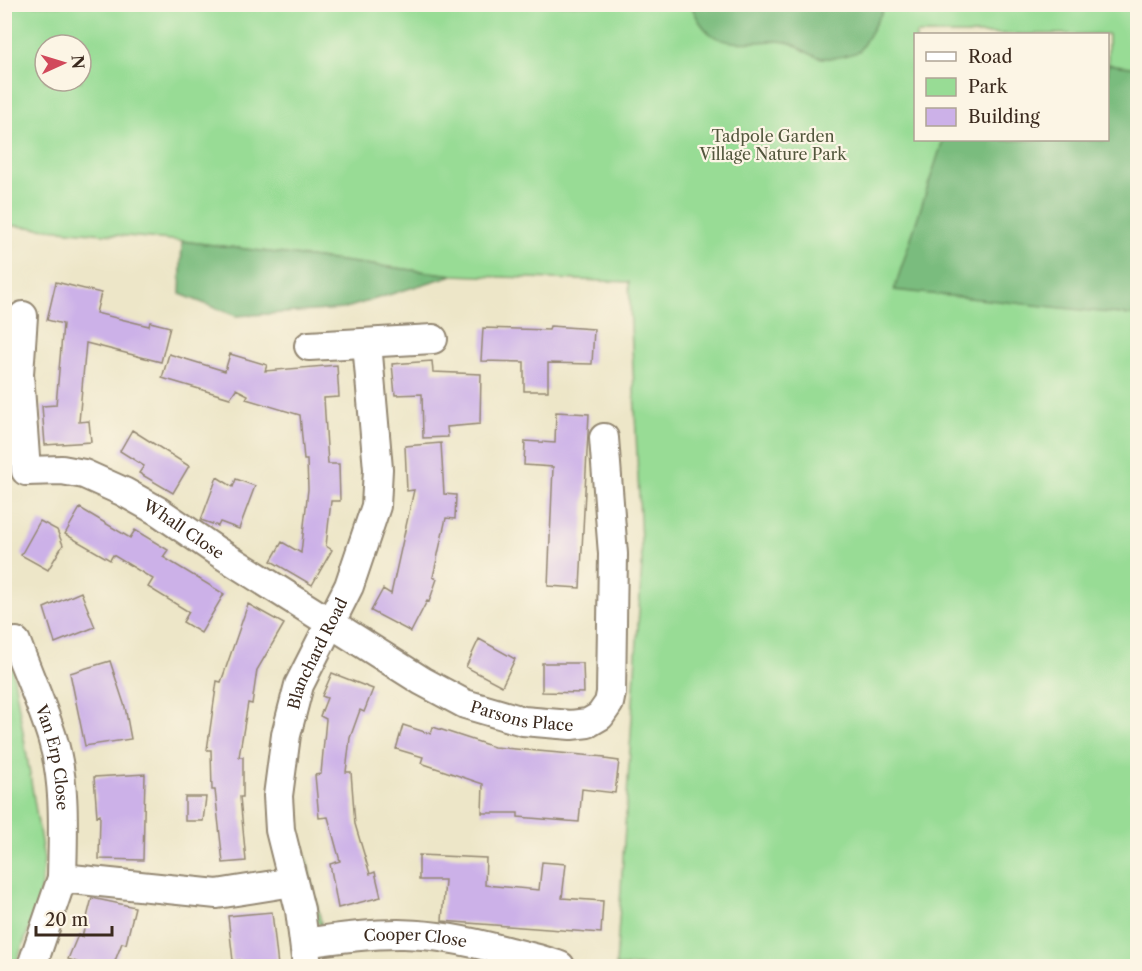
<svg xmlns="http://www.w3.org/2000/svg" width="1142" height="971" font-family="'Libre Caslon Text',serif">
	<rect width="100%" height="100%" fill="#fcf5e5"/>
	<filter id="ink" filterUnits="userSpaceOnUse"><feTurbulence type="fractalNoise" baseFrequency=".0167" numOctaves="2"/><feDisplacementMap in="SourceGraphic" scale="12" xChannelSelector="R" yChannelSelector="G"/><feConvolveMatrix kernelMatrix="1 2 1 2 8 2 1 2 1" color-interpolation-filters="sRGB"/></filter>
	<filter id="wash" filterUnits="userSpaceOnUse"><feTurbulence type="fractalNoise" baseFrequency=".008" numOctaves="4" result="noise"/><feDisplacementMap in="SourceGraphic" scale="24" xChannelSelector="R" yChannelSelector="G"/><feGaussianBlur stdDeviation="1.35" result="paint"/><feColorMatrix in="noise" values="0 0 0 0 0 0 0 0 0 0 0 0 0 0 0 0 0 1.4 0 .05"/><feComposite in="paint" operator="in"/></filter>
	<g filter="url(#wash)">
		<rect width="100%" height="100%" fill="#ede6c8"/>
		<path fill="#98dc95" stroke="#6a835a" stroke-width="1.5" fill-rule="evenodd" d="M 4,5 L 1137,5 L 1137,966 L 616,966 L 642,563 L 629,282 L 453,275 L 182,241 L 5,225 ZM 916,34 L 1108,34 L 1108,140 L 916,140 ZM 45,45 L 81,45 L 81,81 L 45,81 Z
			M 4,617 L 44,860 L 39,902 L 15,966 L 4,966 Z
			M 306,857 L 322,926 L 313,919 L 299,859 Z"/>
		<path fill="#7abc7e" stroke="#5a734e" stroke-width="1.5" d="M 691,5 L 886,5 L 859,52 C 846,55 831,61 818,57 C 801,52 798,41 775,41 C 756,41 729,47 712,35 C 701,27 696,16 691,5 Z
			M 1108,64 L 1137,68 L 1137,316 L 894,290 L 943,140 L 1108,140 Z
			M 182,241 L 428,272 L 453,275 L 343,309 L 236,316 L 180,294 Z"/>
		<g id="blocks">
			<path fill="#ccb1e8" d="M 56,282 L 101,293 L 96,313 L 149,326 L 150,322 L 170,327 L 161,362 L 86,343 L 79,422 L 89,421 L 91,442 L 45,445 L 42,406 L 56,405 L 63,324 L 47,320 Z
				M 550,326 L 594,329 L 592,364 L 548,363 L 548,391 L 524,391 L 524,362 L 481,361 L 483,328 L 549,330 Z
				M 169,354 L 225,371 L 230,354 L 267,365 L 265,371 L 337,365 L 339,397 L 324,398 L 328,464 L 339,464 L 340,501 L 331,501 L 326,546 L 332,550 L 312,585 L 271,561 L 282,542 L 301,553 L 308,489 L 307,460 L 304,460 L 300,415 L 246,399 L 248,395 L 236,389 L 230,398 L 162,378 Z
				M 432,361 L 433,372 L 481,374 L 480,424 L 447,427 L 448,437 L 423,438 L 422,394 L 395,395 L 392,364 Z
				M 556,412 L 589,414 L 580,588 L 548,586 L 553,467 L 524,465 L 525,441 L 555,443 Z
				M 132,430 L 189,466 L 173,493 L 139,473 L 144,466 L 120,451 Z
				M 441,443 L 444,494 L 456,495 L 455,519 L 446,518 L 433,577 L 437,579 L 429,602 L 427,601 L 411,632 L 371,611 L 383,589 L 391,594 L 414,490 L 407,491 L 405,446 Z
				M 217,477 L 233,487 L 236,479 L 255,486 L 239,529 L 220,522 L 218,526 L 201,520 Z
				M 80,508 L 130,538 L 135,530 L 168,550 L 163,557 L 224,594 L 201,633 L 183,622 L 189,612 L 148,587 L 153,579 L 113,555 L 110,560 L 65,534 Z
				M 40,521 L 57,530 L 63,545 L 48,570 L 21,555 Z
				M 81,592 L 95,627 L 55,643 L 44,608 Z
				M 248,604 L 284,624 L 257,670 L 252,704 L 248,703 L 239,757 L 243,757 L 243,797 L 240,797 L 246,861 L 223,863 L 215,790 L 212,790 L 211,750 L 207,750 L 217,681 L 221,682 Z
				M 479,639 L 515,659 L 502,686 L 466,667 Z
				M 110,661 L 125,707 L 131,739 L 85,746 L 70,673 Z
				M 542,663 L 583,663 L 584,693 L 542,692 Z
				M 332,673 L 373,689 L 364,712 L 360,710 L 350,738 L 346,772 L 351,772 L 355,824 L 370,874 L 375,872 L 381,897 L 338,908 L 330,864 L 340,861 L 328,817 L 319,818 L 315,775 L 321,774 L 326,719 L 320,716 L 327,698 L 322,696 Z
				M 403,725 L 431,734 L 433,727 L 494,747 L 605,757 L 605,759 L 619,761 L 615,793 L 582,789 L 579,822 L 518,817 L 518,813 L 482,813 L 483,784 L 421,763 L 423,757 L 396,749 Z
				M 145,774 L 143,860 L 99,859 L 100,815 L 97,816 L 94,777 Z
				M 185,797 L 206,797 L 203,821 L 185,821 Z
				M 419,855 L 486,858 L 485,885 L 539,890 L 542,862 L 566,864 L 562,898 L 603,901 L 601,933 L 442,921 L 445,880 L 419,880 Z
				M 92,898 L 135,907 L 126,944 L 122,943 L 113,966 L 87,966 L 68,959 L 78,935 L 82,937 Z
				M 272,912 L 278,966 L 241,966 L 240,960 L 233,961 L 228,916 Z"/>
		</g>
	</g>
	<g filter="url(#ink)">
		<use href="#blocks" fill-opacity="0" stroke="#948873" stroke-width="1.5"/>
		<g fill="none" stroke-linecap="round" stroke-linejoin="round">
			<defs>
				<g id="minor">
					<path id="s1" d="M 23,316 L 19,374 L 26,471 L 62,470 L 84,474 L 124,492 L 158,511 L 215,550 L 422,681 L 465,704 L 523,721 L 571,725 L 588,723 L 600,716 L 609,703 L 611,693 L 613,554 L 604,438"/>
					<path d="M 309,346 L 433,339"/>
					<path id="s2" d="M 16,642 C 28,674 42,705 52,737 C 66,782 63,831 62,878"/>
					<path id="s3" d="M 305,943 C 383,931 424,929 502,950 C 521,955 542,959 560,966"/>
					<path d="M 32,966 L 62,878 L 217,894 L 293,882"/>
					<path id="s4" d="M 307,966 L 300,910 L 280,830 L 278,796 L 286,735 L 299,685 L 349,586 L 376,506 L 378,469 L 367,343"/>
				</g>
			</defs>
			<use href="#minor" stroke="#948873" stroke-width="32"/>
			<use href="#minor" stroke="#fff" stroke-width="28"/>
		</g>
	</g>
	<g text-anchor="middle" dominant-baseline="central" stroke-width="4.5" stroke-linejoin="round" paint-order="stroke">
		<g font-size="16" fill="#52563c" stroke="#fcf5e5">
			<text x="773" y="136">Tadpole Garden<tspan x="773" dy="18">Village Nature Park</tspan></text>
		</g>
		<g font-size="16" fill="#3b2a1e" stroke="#fcf5e5">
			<text stroke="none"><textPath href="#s1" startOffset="328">Whall Close</textPath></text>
			<text stroke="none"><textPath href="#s4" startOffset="322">Blanchard Road</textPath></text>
			<text stroke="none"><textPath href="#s1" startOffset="718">Parsons Place</textPath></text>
			<text stroke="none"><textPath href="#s2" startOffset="122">Van Erp Close</textPath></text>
			<text stroke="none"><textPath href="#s3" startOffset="111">Cooper Close</textPath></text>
		</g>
	</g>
	<rect width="1142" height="971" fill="none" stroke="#fcf5e5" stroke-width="24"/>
	<rect x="914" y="33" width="195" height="108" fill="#fcf5e5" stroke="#afa495" stroke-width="1.5"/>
	<rect x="926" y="52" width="30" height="9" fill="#ffffff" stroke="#afa495" stroke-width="1.5"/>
	<text x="968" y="63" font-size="18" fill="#3b2a1e">Road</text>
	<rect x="926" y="78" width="30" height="18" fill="#98dc95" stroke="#afa495" stroke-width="1.5"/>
	<text x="968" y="93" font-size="18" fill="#3b2a1e">Park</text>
	<rect x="926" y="108" width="30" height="18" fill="#ccb1e8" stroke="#afa495" stroke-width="1.5"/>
	<text x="968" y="123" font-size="18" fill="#3b2a1e">Building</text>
	<g transform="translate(63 63) rotate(86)"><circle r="28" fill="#fcf5e5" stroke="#afa495" stroke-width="1.5"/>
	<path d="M0-4.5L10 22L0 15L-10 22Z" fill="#d1495b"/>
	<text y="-9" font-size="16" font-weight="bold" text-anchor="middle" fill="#3b2a1e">N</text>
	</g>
	<path d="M36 926v9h76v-9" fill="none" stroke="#3b2a1e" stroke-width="3"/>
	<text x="45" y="926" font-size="18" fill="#3b2a1e" stroke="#fcf5e5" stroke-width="4.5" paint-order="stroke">20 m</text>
</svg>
